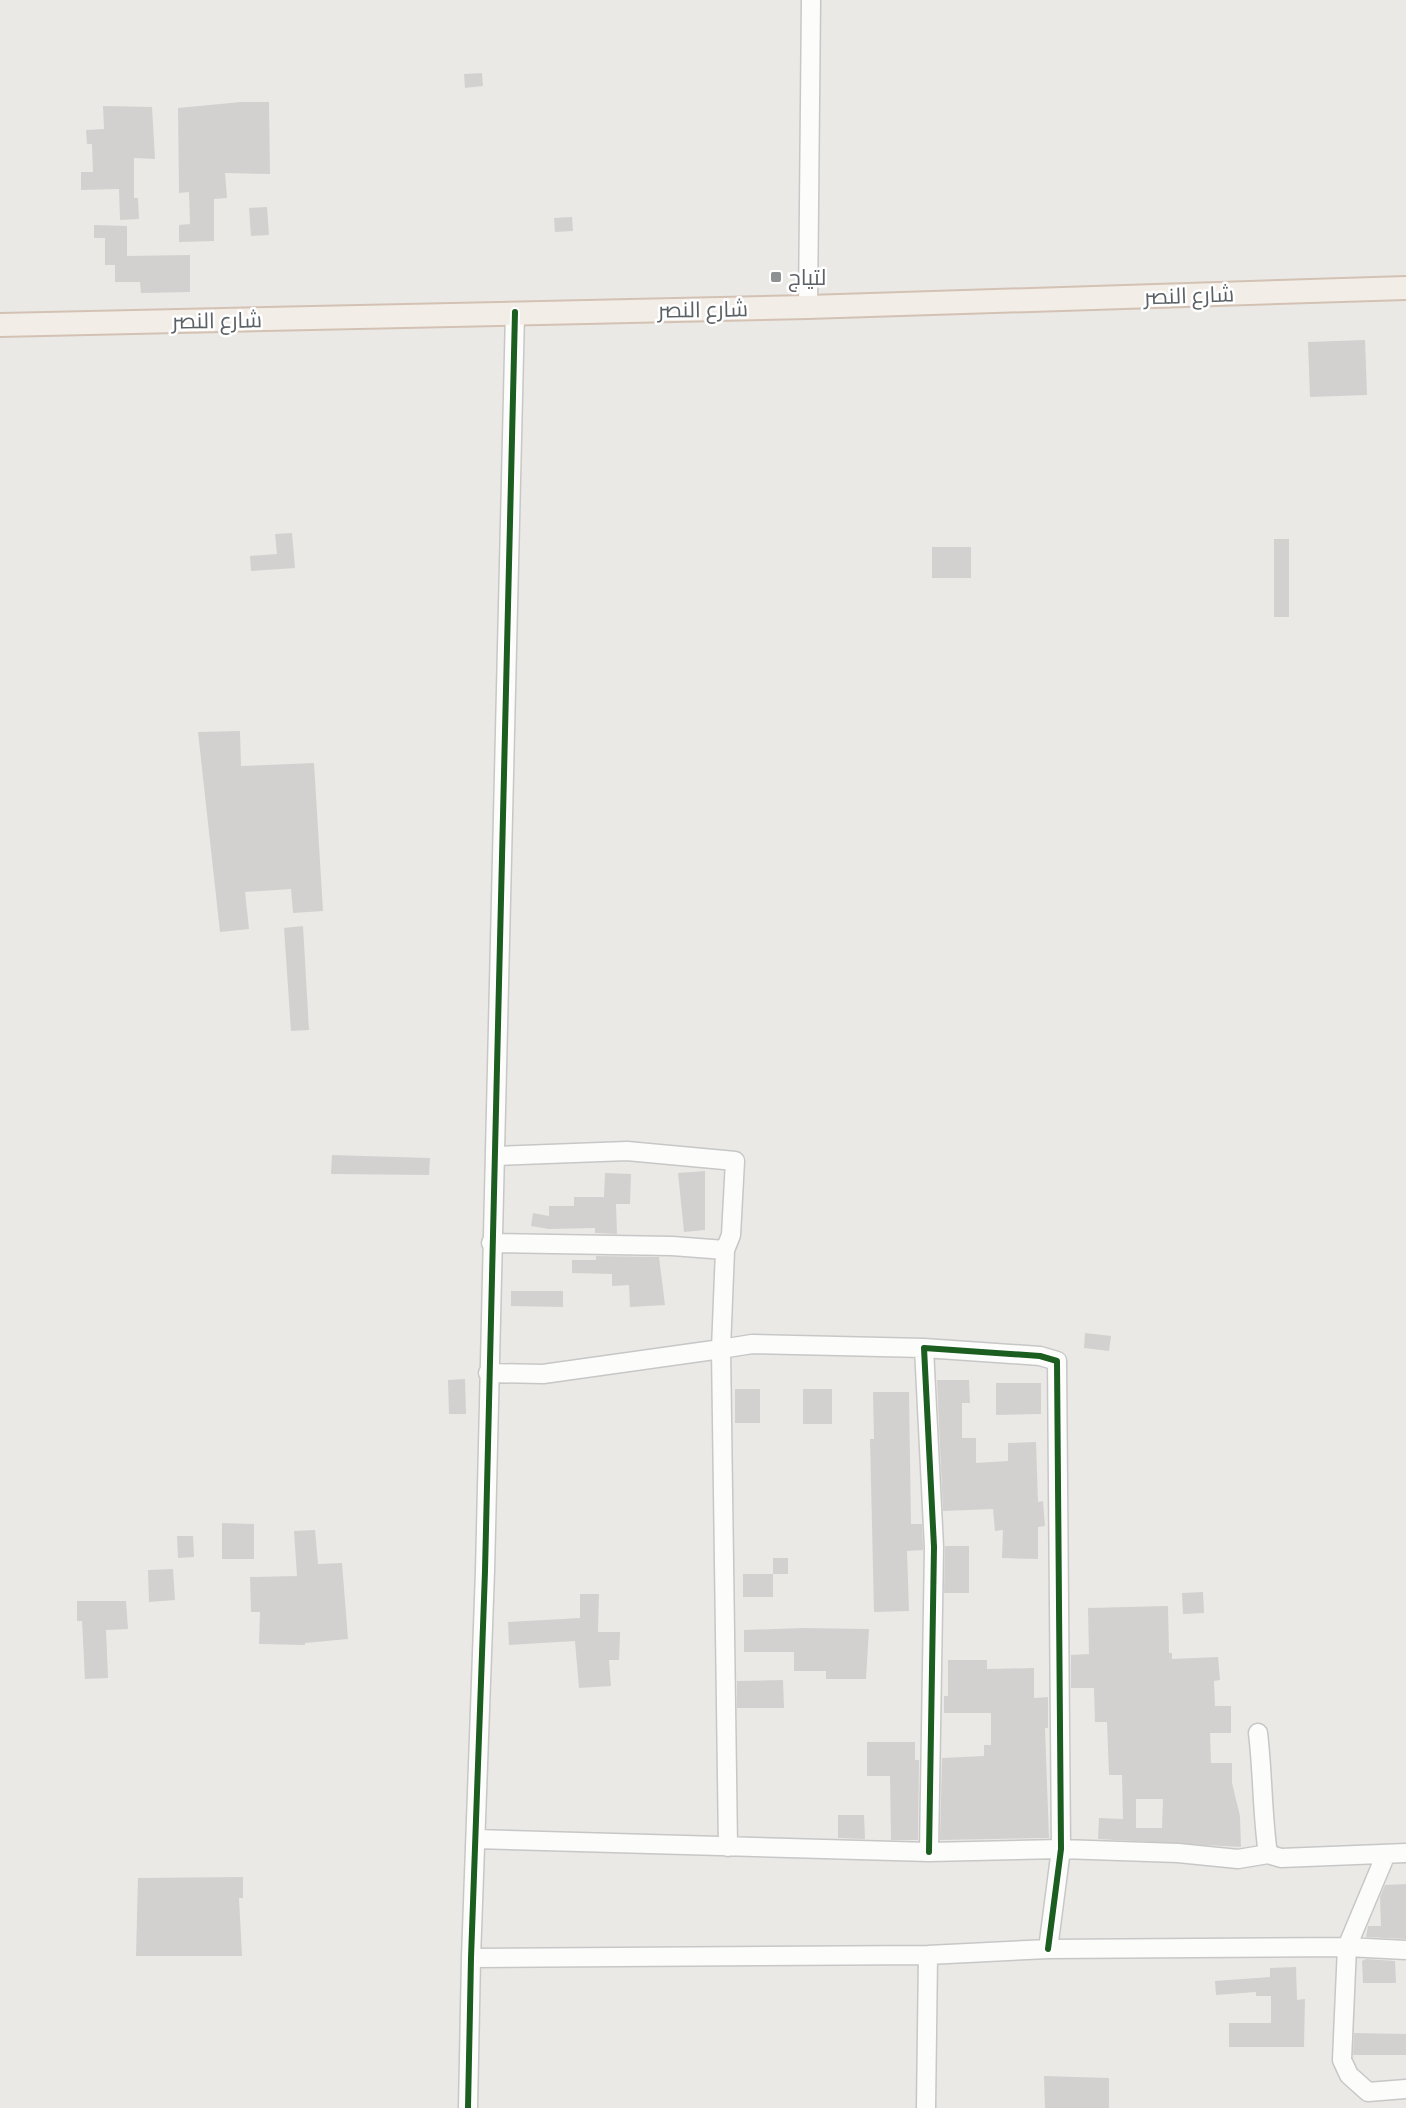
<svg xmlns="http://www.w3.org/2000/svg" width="1406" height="2108" font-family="'PT Sans Narrow',Cairo,sans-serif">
	<rect width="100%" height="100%" fill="#ebe9e6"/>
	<path fill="#d2d1d0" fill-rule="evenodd" d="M 482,73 L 483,86 L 465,88 L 464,74 Z
		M 241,102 L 269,102 L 270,174 L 225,173 L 227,198 L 214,199 L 214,241 L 179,242 L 179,225 L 190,224 L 189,192 L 179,193 L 178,108 Z
		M 103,106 L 152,107 L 155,159 L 134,158 L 134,198 L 138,198 L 139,219 L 120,220 L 119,189 L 81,190 L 81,172 L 93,172 L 92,144 L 87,144 L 86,130 L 104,129 Z
		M 267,207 L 269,235 L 251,236 L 249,208 Z
		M 572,217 L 573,231 L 555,232 L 554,218 Z
		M 94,225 L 127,226 L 127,256 L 190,255 L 190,292 L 141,293 L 140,282 L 115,282 L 115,265 L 105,265 L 105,238 L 94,238 Z
		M 1365,340 L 1367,395 L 1310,397 L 1308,342 Z
		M 292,533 L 295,568 L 251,571 L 250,556 L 277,554 L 275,534 Z
		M 1274,539 L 1289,539 L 1289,617 L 1274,617 Z
		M 932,547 L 971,547 L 971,578 L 932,578 Z
		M 240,731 L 241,766 L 314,763 L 323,911 L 293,913 L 291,889 L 245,892 L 249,929 L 220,932 L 198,732 Z
		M 303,926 L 309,1030 L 291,1031 L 284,928 Z
		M 332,1155 L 430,1158 L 429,1175 L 331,1174 Z
		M 705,1171 L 705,1230 L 684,1232 L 678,1173 Z
		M 605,1173 L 631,1174 L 630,1204 L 616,1204 L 617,1234 L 595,1233 L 595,1228 L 549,1229 L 531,1226 L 533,1213 L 549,1216 L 549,1206 L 574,1206 L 574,1197 L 604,1197 Z
		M 596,1256 L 659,1257 L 665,1305 L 630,1307 L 629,1285 L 612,1286 L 612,1274 L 572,1273 L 572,1260 L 596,1260 Z
		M 511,1291 L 563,1291 L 563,1307 L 511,1306 Z
		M 1085,1333 L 1111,1336 L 1109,1351 L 1084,1348 Z
		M 465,1379 L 466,1414 L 449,1414 L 448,1380 Z
		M 937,1380 L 969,1380 L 970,1403 L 962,1403 L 962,1438 L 976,1438 L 976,1463 L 1008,1461 L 1008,1443 L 1036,1442 L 1038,1502 L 1043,1501 L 1045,1526 L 1038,1527 L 1038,1559 L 1002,1558 L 1003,1530 L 995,1531 L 993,1509 L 943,1511 Z
		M 996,1383 L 1041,1383 L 1041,1414 L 996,1415 Z
		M 735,1389 L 760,1389 L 760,1423 L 735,1423 Z
		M 803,1389 L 832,1389 L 832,1424 L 803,1424 Z
		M 873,1392 L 909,1392 L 911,1524 L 922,1524 L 923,1547 L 923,1550 L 907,1551 L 909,1611 L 874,1612 L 870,1439 L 874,1439 Z
		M 222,1523 L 254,1524 L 254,1559 L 222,1559 Z
		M 315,1530 L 318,1564 L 342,1563 L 348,1639 L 305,1643 L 305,1645 L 259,1644 L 260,1612 L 251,1612 L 250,1577 L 297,1576 L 294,1531 Z
		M 177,1536 L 193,1536 L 194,1557 L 178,1558 Z
		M 945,1546 L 969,1546 L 969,1593 L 944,1593 Z
		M 773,1558 L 788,1558 L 788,1574 L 773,1574 L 773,1597 L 743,1597 L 743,1574 L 773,1574 Z
		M 173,1569 L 175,1600 L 149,1602 L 148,1570 Z
		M 1203,1592 L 1204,1613 L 1183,1614 L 1182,1593 Z
		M 580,1594 L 599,1594 L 598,1632 L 620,1632 L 619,1660 L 609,1660 L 611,1686 L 579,1688 L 575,1641 L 509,1645 L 508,1622 L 580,1618 Z
		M 77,1601 L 126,1601 L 128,1629 L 106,1630 L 108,1678 L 85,1679 L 82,1621 L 77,1621 Z
		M 1168,1606 L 1169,1653 L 1172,1653 L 1172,1659 L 1218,1657 L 1220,1680 L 1214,1681 L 1215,1706 L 1231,1706 L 1231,1733 L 1210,1733 L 1211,1763 L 1232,1763 L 1232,1783 L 1240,1816 L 1241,1847 L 1098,1839 L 1099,1818 L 1123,1819 L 1122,1775 L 1109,1775 L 1107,1722 L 1095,1722 L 1094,1688 L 1071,1688 L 1071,1655 L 1089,1654 L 1088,1608 ZM 1136,1799 L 1163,1799 L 1162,1828 L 1136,1828 Z
		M 803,1628 L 869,1629 L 866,1679 L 826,1679 L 826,1671 L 794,1671 L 794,1652 L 744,1652 L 744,1630 Z
		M 948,1660 L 987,1660 L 987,1669 L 1034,1668 L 1034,1698 L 1048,1697 L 1048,1728 L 1045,1728 L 1049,1838 L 940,1840 L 942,1758 L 984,1756 L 984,1745 L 991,1745 L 991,1713 L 944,1713 L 944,1696 L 948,1696 Z
		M 783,1680 L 784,1708 L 737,1708 L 737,1681 Z
		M 867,1742 L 915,1742 L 915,1760 L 919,1760 L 918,1840 L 891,1840 L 890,1776 L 867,1776 Z
		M 838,1815 L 864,1815 L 865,1839 L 838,1838 Z
		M 243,1877 L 243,1898 L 239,1898 L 242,1956 L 136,1956 L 138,1878 Z
		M 1406,1884 L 1406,1939 L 1366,1937 L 1368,1926 L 1381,1926 L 1380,1897 L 1385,1885 Z
		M 1366,1959 L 1395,1961 L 1396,1983 L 1363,1983 L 1362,1961 Z
		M 1296,1967 L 1297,2000 L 1305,1999 L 1304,2047 L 1229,2047 L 1229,2023 L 1271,2023 L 1271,1996 L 1256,1996 L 1256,1992 L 1216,1995 L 1215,1981 L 1270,1977 L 1270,1968 Z
		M 1354,2033 L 1406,2034 L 1406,2055 L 1353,2055 Z
		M 1044,2076 L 1109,2078 L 1109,2108 L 1045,2108 Z"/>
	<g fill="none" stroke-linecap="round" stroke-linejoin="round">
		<defs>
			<path id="minor" d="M 808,307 L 811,0
				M 495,1156 L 627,1151 L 735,1161 L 731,1235 L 725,1250 L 721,1349 L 752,1344 L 924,1348
				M 491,1243 L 672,1246 L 725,1250
				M 488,1373 L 543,1374 L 721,1349 L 728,1847
				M 1258,1733 C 1263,1774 1262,1814 1268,1854
				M 476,1839 L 929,1852 L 1061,1849 L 1178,1853 L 1238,1859 L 1268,1854 L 1281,1858 L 1406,1853
				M 929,1852 L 934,1547 L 924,1348 L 1040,1356 L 1057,1361 L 1061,1849 L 1048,1949
				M 1386,1854 L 1347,1947 L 1342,2060 L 1349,2075 L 1368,2092 L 1406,2089
				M 471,1958 L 928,1955 L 1048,1949 L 1347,1947 L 1406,1950
				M 468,2108 L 471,1958 L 485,1571 L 515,312
				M 926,2108 L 928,1955"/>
			<path id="major" d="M 0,325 L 808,307 L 1406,288"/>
		</defs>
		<use href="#minor" stroke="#c7c7c7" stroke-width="21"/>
		<use href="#major" stroke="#d3c2b4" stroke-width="26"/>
		<use href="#minor" stroke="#fcfcfb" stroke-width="18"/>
		<use href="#major" stroke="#f3ede7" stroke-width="22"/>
		<defs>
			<path id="cycleway" d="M 929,1852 L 934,1547 L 924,1348 L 1040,1356 L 1057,1361 L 1061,1849 L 1048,1949
				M 468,2108 L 471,1958 L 485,1571 L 515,312"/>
		</defs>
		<use href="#cycleway" stroke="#fff" stroke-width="10"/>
		<use href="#cycleway" stroke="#1b5e20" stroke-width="6"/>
	</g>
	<rect fill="#8d9192" stroke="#fff" stroke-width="2" x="770" y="271" width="12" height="12" rx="3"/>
	<g text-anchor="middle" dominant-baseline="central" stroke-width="5" stroke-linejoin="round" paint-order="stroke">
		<g font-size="22" fill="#5b6164" stroke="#fff" text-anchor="start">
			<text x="788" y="277">لتياج</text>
		</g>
		<g font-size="22" fill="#5b6164" stroke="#fff">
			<text transform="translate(1189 295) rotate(-2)">شارع النصر</text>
			<text transform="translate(703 309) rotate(-1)">شارع النصر</text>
			<text transform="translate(217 320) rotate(-1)">شارع النصر</text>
		</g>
	</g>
</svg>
